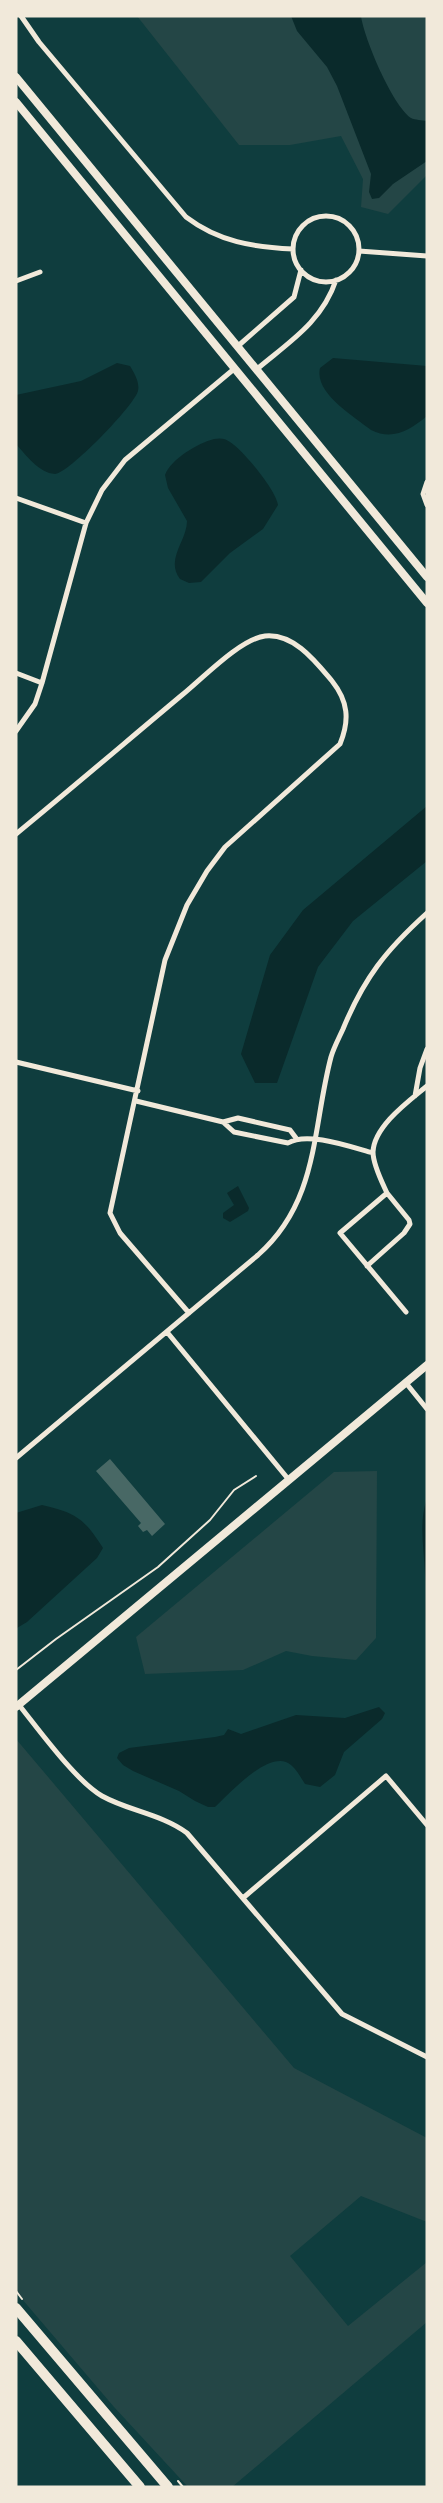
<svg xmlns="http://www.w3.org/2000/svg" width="443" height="2503" font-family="'Work Sans',sans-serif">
	<rect width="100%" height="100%" fill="#0f3d3e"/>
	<path fill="#244646" d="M 137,16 L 427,16 L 427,175 L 388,214 L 361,207 L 363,179 L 341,136 L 290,145 L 239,145 Z
		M 377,1471 L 376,1638 L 356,1660 L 312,1656 L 286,1651 L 243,1670 L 145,1674 L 136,1637 L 334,1472 Z
		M 16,1739 L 294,2068 L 427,2138 L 427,2222 L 361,2196 L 290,2256 L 348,2326 L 427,2262 L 427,2322 L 232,2487 L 188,2487 L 114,2407 L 16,2292 Z"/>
	<path fill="#0a2a2b" d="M 291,16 L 361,16 C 364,38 392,105 411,118 C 415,120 422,120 427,121 L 427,161 L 393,184 L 379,198 L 372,199 L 369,192 L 371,174 L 337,86 L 327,67 L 297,31 Z
		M 333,358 L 427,366 L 427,416 C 410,430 393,441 371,430 C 354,416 314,393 320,368 Z
		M 117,363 L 130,366 C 134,373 140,382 138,391 C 134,406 68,474 55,474 C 39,473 26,455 16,444 L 16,395 L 81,381 Z
		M 214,439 C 220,438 225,438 230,442 C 243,450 276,490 278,505 L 263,529 L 230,553 L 201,582 L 189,583 L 180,579 C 165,559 187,541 187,521 L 168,488 L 165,475 C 171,459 198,443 214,439 Z
		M 427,806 L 427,861 L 353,921 L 318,967 L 277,1083 L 255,1083 L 241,1054 L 270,955 L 303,910 Z
		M 238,1186 L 249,1208 L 248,1211 L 230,1222 L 223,1218 L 223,1213 L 234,1205 L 227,1193 Z
		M 426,1501 L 427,1501 L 427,1632 C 424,1613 427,1593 425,1574 C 424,1549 419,1525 426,1501 Z
		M 42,1505 C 76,1513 84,1518 103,1548 L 97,1558 L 27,1622 L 17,1628 L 16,1513 Z
		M 379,1707 L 385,1713 L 382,1719 L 344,1752 L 335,1775 L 320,1787 L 305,1784 C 301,1778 297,1770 291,1765 C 271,1747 229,1794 215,1807 L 208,1807 L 195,1801 L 179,1791 L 133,1771 L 123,1765 L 117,1758 L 119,1753 L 129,1748 L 215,1737 L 224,1735 L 228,1729 L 241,1734 L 296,1715 L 345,1718 Z"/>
	<path fill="#486865" d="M 110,1459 L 165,1524 L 152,1536 L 147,1530 L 143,1532 L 138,1526 L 141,1523 L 96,1471 Z"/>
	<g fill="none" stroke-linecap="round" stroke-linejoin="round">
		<path stroke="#f1e9da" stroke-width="2" d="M 16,1670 L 56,1639 L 158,1567 L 210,1520 L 234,1490 L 256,1476
			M 16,2291 L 22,2299
			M 178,2481 L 183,2487"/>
		<path stroke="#f1e9da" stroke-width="5" d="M 21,16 L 39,42 L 186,217 C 219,242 253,247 293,249
			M293 249a33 33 0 1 1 66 0a33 33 0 1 1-66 0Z
			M 359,251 L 427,256
			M 16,281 L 40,272
			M 238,346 L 294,297 L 301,270
			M 257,369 C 289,342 322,322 336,280
			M 427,482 L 423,494 L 427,505
			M 16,498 L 86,523
			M 16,673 L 42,683
			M 16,731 L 35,704 L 42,683 L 86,523 L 102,490 L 125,460 L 234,369
			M 16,834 C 72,788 127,741 182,695 C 202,679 240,639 265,636 C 294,633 316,662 332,681 C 348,701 350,720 340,744 L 225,847 L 207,871 L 187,905 L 165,960 L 110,1213 L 120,1233 L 189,1313
			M 16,1062 L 138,1091
			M 415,1096 L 420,1068 L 427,1049
			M 136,1101 L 223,1122 L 234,1132 L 288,1143 C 307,1131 351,1147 373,1153
			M 223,1122 L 238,1118 L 290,1130 L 296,1138
			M 367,1266 L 404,1233 L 410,1224 L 409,1220 L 387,1193
			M 406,1312 L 340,1233 L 387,1193 C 382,1182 373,1165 373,1152 C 374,1126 409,1101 427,1086
			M 167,1332 L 289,1480
			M 406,1383 L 427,1409
			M 16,1458 L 258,1255 C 319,1201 312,1129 331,1057 C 334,1047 339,1038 343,1029 C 364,978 386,950 427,913
			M 19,1705 C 39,1730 76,1781 102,1796 C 129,1811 161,1814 187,1833 L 342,2014 L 427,2057
			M 243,1898 L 386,1776 L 427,1825"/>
		<path stroke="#f1e9da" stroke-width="8" d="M 16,77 L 427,577
			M 16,102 L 427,603
			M 16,1707 L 427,1365"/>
		<path stroke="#f1e9da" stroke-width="10" d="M 16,2308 L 168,2487
			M 16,2341 L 140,2487"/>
	</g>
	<rect width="443" height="2503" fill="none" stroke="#f1e9da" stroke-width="35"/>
</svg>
